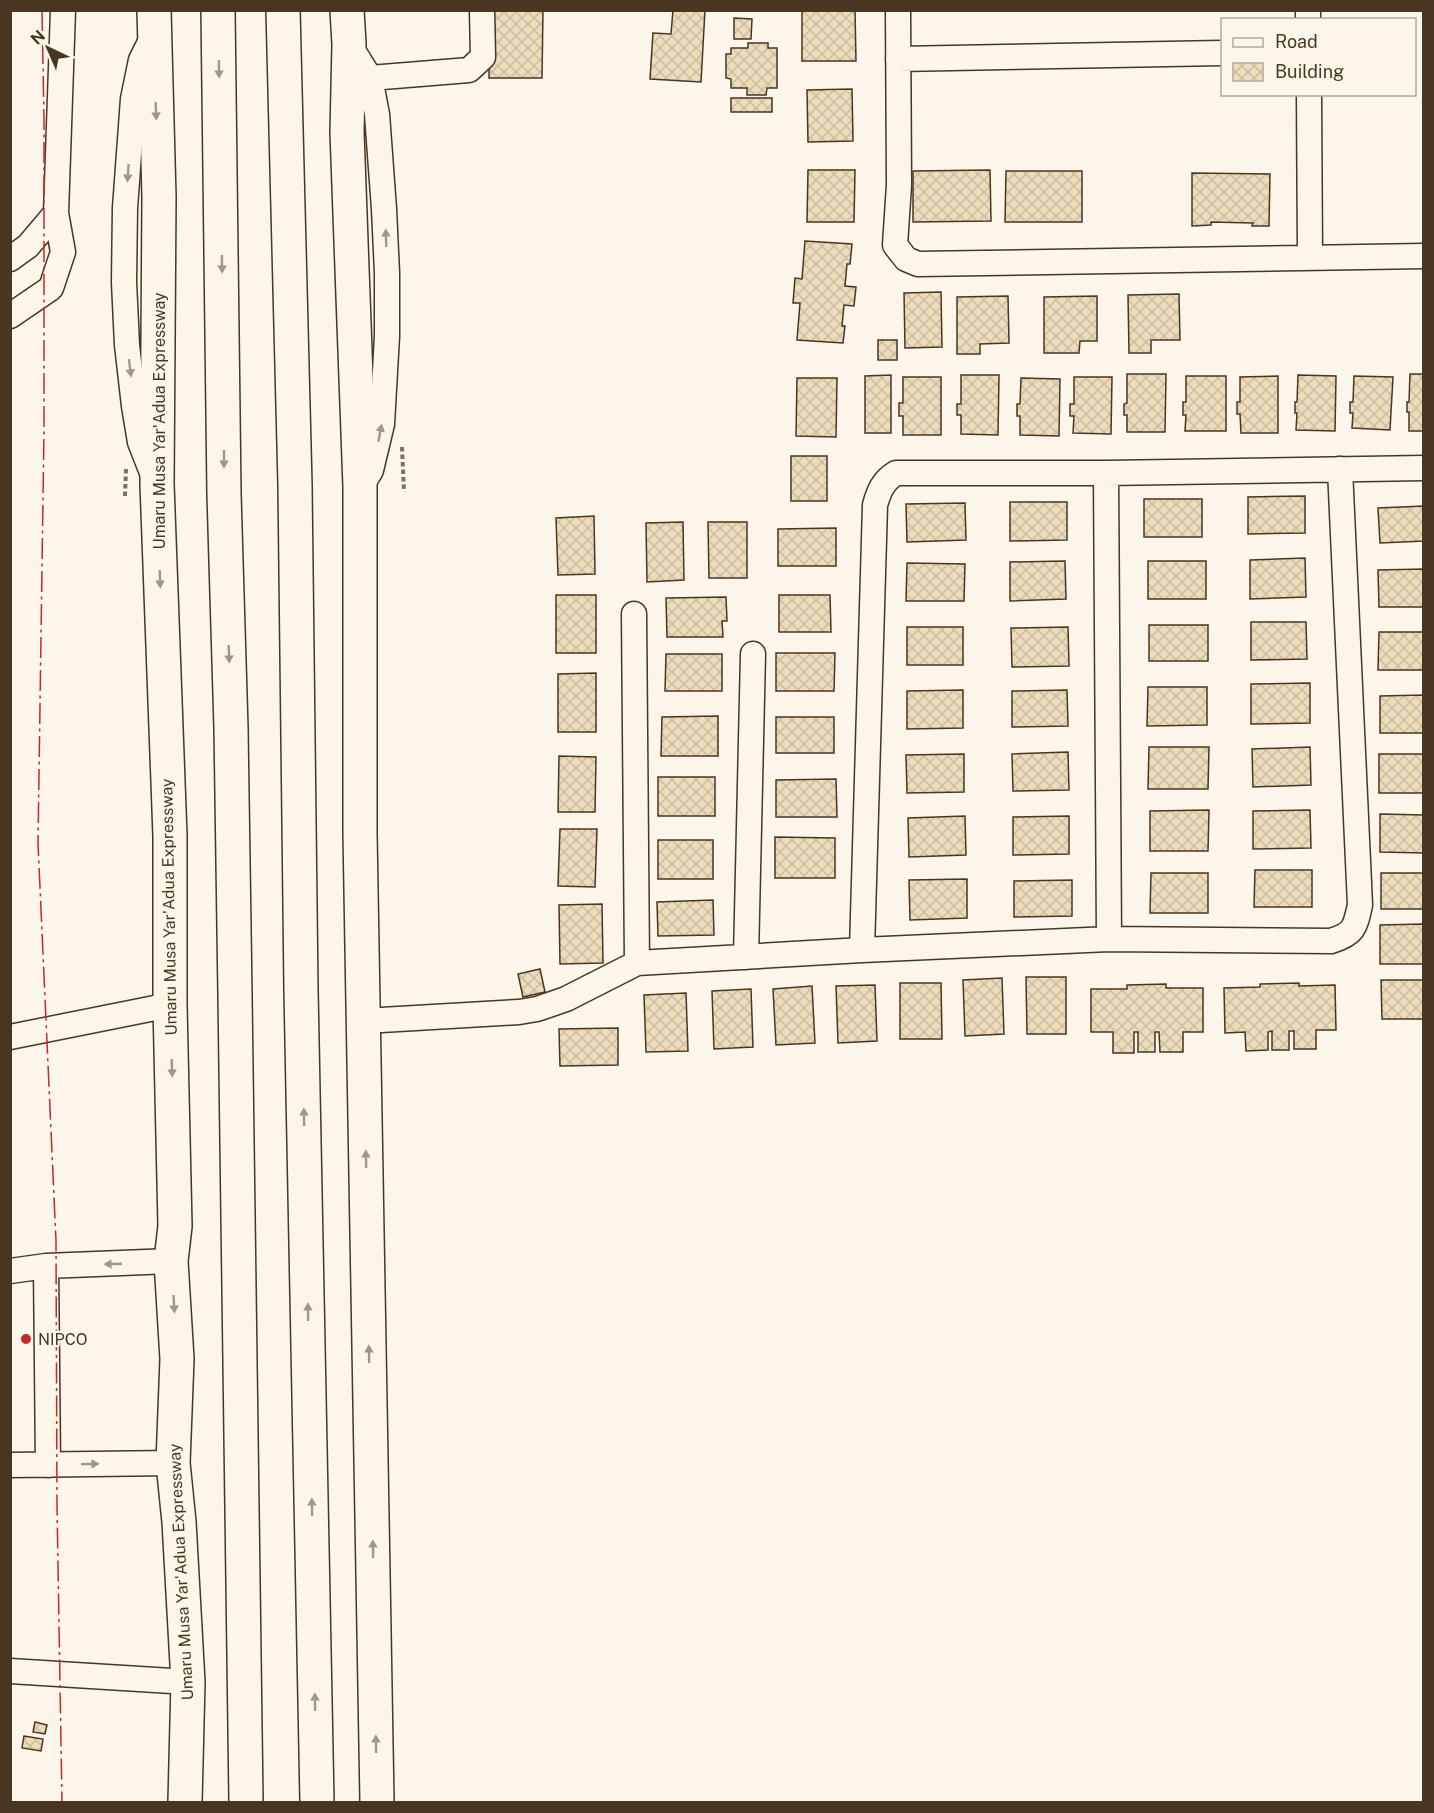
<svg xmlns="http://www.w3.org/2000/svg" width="1434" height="1813" font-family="'Public Sans',sans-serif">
	<defs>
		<pattern id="building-cross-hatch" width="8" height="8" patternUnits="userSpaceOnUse" patternTransform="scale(1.5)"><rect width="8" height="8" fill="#ecdcbc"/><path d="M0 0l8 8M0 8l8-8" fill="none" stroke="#ccbda1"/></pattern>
	</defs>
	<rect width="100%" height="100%" fill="#fbf6e9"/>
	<path fill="url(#building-cross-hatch)" stroke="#4a3520" stroke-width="1.5" d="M 490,10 L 543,10 L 542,78 L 489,78 Z
		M 673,10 L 705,10 L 701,82 L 650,79 L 653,33 L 671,34 Z
		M 802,10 L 855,10 L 856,61 L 802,61 Z
		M 734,18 L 752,19 L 751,39 L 734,39 Z
		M 748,43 L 768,43 L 768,48 L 777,48 L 777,88 L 767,88 L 766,95 L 747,95 L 747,88 L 731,88 L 731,79 L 726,78 L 726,54 L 731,54 L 731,48 L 748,48 Z
		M 852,89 L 853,141 L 808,142 L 807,90 Z
		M 731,98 L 772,98 L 772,112 L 731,112 Z
		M 808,170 L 855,170 L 854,222 L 807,222 Z
		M 990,170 L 991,221 L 913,222 L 913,171 Z
		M 1006,171 L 1082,171 L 1082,222 L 1005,222 Z
		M 1192,173 L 1270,174 L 1269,226 L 1252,226 L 1253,223 L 1211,222 L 1211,225 L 1192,226 Z
		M 805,241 L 852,244 L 850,264 L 847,264 L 845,286 L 856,287 L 854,306 L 844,305 L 842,326 L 845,326 L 843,343 L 797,340 L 800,303 L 793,303 L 795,278 L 802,279 Z
		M 941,292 L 942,347 L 905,348 L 904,293 Z
		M 1179,294 L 1180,340 L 1151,340 L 1151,353 L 1129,353 L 1128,295 Z
		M 1008,296 L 1009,343 L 980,344 L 980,354 L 957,354 L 957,297 Z
		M 1097,296 L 1097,341 L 1080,341 L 1079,353 L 1044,353 L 1044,297 Z
		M 878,340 L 897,340 L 897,360 L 878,360 Z
		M 1127,374 L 1166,374 L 1165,432 L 1127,432 L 1127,415 L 1124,415 L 1124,404 L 1127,403 Z
		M 1410,374 L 1424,374 L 1424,431 L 1409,431 L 1409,412 L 1407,412 L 1407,402 L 1409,402 Z
		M 891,375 L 891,433 L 865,433 L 865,376 Z
		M 961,375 L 999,375 L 998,435 L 961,434 L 961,415 L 957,415 L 957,404 L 961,404 Z
		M 1298,375 L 1336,376 L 1335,431 L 1296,430 L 1297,413 L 1295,413 L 1295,402 L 1297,402 Z
		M 1186,376 L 1226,376 L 1226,431 L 1185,431 L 1186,415 L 1183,415 L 1183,402 L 1186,402 Z
		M 1278,376 L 1278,433 L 1241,433 L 1240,414 L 1237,414 L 1237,402 L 1240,402 L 1240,377 Z
		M 1354,376 L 1393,377 L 1390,430 L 1352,428 L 1353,413 L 1350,413 L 1350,402 L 1353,402 Z
		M 903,377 L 941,377 L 941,435 L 903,435 L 903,416 L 899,416 L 899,403 L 903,403 Z
		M 1074,377 L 1112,377 L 1111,434 L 1073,433 L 1074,416 L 1070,416 L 1070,404 L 1074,404 Z
		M 797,378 L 837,378 L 836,437 L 796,436 Z
		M 1021,378 L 1060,379 L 1059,436 L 1020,435 L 1020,416 L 1017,416 L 1017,404 L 1020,404 Z
		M 791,456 L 827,456 L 827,501 L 791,501 Z
		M 1305,496 L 1305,533 L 1248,534 L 1248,497 Z
		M 1144,499 L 1202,499 L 1202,537 L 1144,537 Z
		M 1010,502 L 1067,502 L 1067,540 L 1010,541 Z
		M 965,503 L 966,540 L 907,542 L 906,504 Z
		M 1424,506 L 1424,541 L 1380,543 L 1378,508 Z
		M 594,516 L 595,574 L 558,575 L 556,518 Z
		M 683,522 L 684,580 L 647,582 L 646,523 Z
		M 708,522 L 747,522 L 747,578 L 709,578 Z
		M 836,528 L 836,566 L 778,566 L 778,529 Z
		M 1305,558 L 1306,597 L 1250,599 L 1250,560 Z
		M 1065,561 L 1066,599 L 1010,601 L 1010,562 Z
		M 1148,561 L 1206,561 L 1206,599 L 1148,599 Z
		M 907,563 L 965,564 L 964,601 L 906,601 Z
		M 1424,569 L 1424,607 L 1379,607 L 1378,570 Z
		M 556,595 L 596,595 L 596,653 L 556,653 Z
		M 779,595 L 830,595 L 831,632 L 779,632 Z
		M 726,597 L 727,621 L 722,621 L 723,637 L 667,637 L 666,598 Z
		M 1251,622 L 1306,622 L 1307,659 L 1251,660 Z
		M 1149,625 L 1208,625 L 1208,661 L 1149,661 Z
		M 907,627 L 963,627 L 963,665 L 907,665 Z
		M 1068,627 L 1069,666 L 1012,667 L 1011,628 Z
		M 1379,632 L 1424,632 L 1424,670 L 1378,670 Z
		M 776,653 L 835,653 L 834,691 L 776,691 Z
		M 666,654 L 722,654 L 722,691 L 665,691 Z
		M 596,673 L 596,732 L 558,732 L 558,674 Z
		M 1310,683 L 1310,723 L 1251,724 L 1251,684 Z
		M 1148,687 L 1207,687 L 1207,725 L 1147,726 Z
		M 963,690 L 963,728 L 907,729 L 907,691 Z
		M 1067,690 L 1068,726 L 1012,727 L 1012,691 Z
		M 1424,695 L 1424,733 L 1380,733 L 1380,696 Z
		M 718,716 L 718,756 L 661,756 L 662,717 Z
		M 776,717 L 834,717 L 834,753 L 776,753 Z
		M 1149,747 L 1209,747 L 1208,789 L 1148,789 Z
		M 1310,747 L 1311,785 L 1253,787 L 1252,749 Z
		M 1068,752 L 1069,790 L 1013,791 L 1012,754 Z
		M 964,754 L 964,792 L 907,793 L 906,755 Z
		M 1379,754 L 1424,754 L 1424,793 L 1379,793 Z
		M 559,756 L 596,757 L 595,812 L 558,812 Z
		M 658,777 L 715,777 L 715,816 L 658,816 Z
		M 836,779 L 837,817 L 776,817 L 776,780 Z
		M 1209,810 L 1208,851 L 1150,851 L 1150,811 Z
		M 1310,810 L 1311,848 L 1253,849 L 1253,811 Z
		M 1380,814 L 1424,815 L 1424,853 L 1380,852 Z
		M 965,816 L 966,855 L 909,857 L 908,818 Z
		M 1069,816 L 1069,854 L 1013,855 L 1013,817 Z
		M 560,829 L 597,829 L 595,887 L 558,886 Z
		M 775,837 L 835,838 L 835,878 L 775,878 Z
		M 658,840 L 713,840 L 713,879 L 658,879 Z
		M 1255,870 L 1312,870 L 1312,907 L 1254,907 Z
		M 1151,873 L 1208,873 L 1208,913 L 1150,913 Z
		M 1381,873 L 1424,873 L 1424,909 L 1381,909 Z
		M 967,879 L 967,918 L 910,920 L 909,880 Z
		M 1072,880 L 1072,916 L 1014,917 L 1014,881 Z
		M 713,900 L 714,935 L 658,936 L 657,902 Z
		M 602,904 L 603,963 L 560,964 L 559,905 Z
		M 1424,924 L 1424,964 L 1380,964 L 1380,925 Z
		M 540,969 L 545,992 L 523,997 L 518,974 Z
		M 1026,977 L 1066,977 L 1066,1034 L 1027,1034 Z
		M 1002,978 L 1004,1034 L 965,1036 L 963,980 Z
		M 1381,980 L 1424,980 L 1424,1019 L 1382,1019 Z
		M 900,983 L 941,983 L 942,1039 L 900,1039 Z
		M 1299,983 L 1299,986 L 1335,985 L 1336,1030 L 1316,1030 L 1316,1049 L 1294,1049 L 1294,1031 L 1289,1031 L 1289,1050 L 1272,1050 L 1272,1031 L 1268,1032 L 1268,1050 L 1246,1051 L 1245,1032 L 1225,1033 L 1224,988 L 1260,987 L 1260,984 Z
		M 1166,984 L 1166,988 L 1203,988 L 1203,1032 L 1183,1032 L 1183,1052 L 1160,1052 L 1159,1032 L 1155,1032 L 1155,1052 L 1138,1052 L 1138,1032 L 1134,1032 L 1134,1053 L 1113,1053 L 1113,1032 L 1091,1032 L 1091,989 L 1127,989 L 1127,985 Z
		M 875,985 L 877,1041 L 838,1043 L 836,986 Z
		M 812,986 L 815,1043 L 776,1045 L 773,989 Z
		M 751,989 L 753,1047 L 714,1049 L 712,991 Z
		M 686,993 L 688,1051 L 646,1052 L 644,995 Z
		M 618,1028 L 618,1065 L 560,1066 L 559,1029 Z
		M 35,1722 L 47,1725 L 45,1734 L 33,1732 Z
		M 24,1736 L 43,1739 L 41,1751 L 22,1748 Z"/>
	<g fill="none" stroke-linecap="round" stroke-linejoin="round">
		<defs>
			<path id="minor" d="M 898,10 L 899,185 L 895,245 L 906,259 L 918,264 L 1424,256
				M 1308,10 L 1308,20
				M 151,40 L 141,60 L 133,99 L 125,208 L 124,282 L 127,345 L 134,406 L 140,442 L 153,475
				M 349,44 L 370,78 L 377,114 L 384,209 L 387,273 L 387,336 L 382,424 L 371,470 L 362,485
				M 898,59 L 1222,53
				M 370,78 L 469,70 L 483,57 L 482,10
				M 1309,94 L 1310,257
				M 10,259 L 28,246 L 56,213
				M 10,316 L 51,288 L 63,252 L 56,213 L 63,10
				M 1106,473 L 1109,939
				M 634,614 L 637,963
				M 862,950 L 875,505 C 879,491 883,481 896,473 L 1106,473 L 1424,468
				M 746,957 L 753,654
				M 364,1021 L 519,1012 L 537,1009 L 566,999 L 637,963 L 862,950 L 1109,939 L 1331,941 C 1354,934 1355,928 1360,905 L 1340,469
				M 10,1037 L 170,1005
				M 46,1266 L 48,1465
				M 10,1271 L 46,1266 L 171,1261
				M 10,1465 L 173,1463
				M 10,1671 L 188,1682"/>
			<path id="highway" d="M 154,10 L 159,197 L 157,484 L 170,836 L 170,1005 L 175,1226 L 171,1261 L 177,1359 L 173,1463 L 179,1522 L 188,1682 L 185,1802
				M 218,10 L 224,494 L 231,728 L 235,995 L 246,1802
				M 283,10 L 295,485 L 301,990 L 317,1802
				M 347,10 L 349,44 L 347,132 L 360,487 L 360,833 L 377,1802"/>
		</defs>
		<use href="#minor" stroke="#4a3520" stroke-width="27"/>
		<use href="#highway" stroke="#4a3520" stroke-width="36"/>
		<path stroke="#7f6f5c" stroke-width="4" stroke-dasharray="4.5 3" stroke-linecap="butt" d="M 402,447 L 404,492
			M 125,496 L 126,469"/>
		<use href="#minor" stroke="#fbf6e9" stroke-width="24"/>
		<use href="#highway" stroke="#fbf6e9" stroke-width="33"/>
		<path stroke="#c62828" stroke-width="1.5" stroke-dasharray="21 4.5 3 4.5" stroke-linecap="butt" d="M 42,10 L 44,119 L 44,430 L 38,843 L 56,1241 L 57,1506 L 62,1802"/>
	</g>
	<defs><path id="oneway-solid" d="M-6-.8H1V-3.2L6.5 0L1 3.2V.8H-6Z" transform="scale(1.5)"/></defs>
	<g fill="#a29684">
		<use href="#oneway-solid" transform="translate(219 69) rotate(89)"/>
		<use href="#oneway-solid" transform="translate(156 111) rotate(88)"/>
		<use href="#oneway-solid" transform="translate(128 173) rotate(94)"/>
		<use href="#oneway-solid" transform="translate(386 238) rotate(-92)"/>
		<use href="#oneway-solid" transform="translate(222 264) rotate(89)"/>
		<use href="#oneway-solid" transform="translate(130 368) rotate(83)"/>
		<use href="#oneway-solid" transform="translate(380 433) rotate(-79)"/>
		<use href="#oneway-solid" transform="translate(224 459) rotate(90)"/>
		<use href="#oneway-solid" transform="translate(160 579) rotate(88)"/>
		<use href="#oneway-solid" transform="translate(229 654) rotate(88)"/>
		<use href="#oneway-solid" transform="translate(172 1068) rotate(88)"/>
		<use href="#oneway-solid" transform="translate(304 1117) rotate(-91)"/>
		<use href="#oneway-solid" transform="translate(366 1159) rotate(-91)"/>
		<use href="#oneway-solid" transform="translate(113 1264) rotate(178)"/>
		<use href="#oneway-solid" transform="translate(174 1304) rotate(87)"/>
		<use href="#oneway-solid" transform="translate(308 1312) rotate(-91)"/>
		<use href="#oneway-solid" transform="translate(369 1354) rotate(-91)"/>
		<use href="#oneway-solid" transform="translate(90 1464) rotate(-1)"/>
		<use href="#oneway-solid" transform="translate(312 1507) rotate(-91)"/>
		<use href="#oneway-solid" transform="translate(373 1549) rotate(-91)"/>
		<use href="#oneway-solid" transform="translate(315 1702) rotate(-91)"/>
		<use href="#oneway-solid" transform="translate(376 1744) rotate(-91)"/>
	</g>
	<circle fill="#c62828" stroke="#fbf6e9" stroke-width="2" cx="26" cy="1339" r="6"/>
	<g text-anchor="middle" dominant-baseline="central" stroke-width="4.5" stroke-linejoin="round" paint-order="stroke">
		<g font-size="16" fill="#4a3520" stroke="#fbf6e9">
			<text transform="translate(159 421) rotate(-90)">Umaru Musa Yar'Adua Expressway</text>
			<text transform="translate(169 907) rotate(-91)">Umaru Musa Yar'Adua Expressway</text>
			<text transform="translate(181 1572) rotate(-93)">Umaru Musa Yar'Adua Expressway</text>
		</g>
		<g font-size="16" fill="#4a3520" stroke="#fbf6e9" text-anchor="start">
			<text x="38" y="1339">NIPCO</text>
		</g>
	</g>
	<rect width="1434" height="1813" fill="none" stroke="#4a3520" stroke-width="24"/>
	<rect x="1221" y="18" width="195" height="78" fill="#fbf6e9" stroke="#b4a999" stroke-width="1.5"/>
	<rect x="1233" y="38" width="30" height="9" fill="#fbf6e9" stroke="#b4a999" stroke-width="1.5"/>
	<text x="1275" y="48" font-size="18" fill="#4a3520">Road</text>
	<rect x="1233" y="63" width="30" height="18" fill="url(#building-cross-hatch)" stroke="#b4a999" stroke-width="1.5"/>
	<text x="1275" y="78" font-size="18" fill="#4a3520">Building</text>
	<g transform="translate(48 48) rotate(316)" stroke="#fbf6e9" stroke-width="4.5" paint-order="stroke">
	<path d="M0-4.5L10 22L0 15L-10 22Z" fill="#4a3520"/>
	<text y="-9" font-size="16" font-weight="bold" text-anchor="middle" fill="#4a3520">N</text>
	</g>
</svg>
